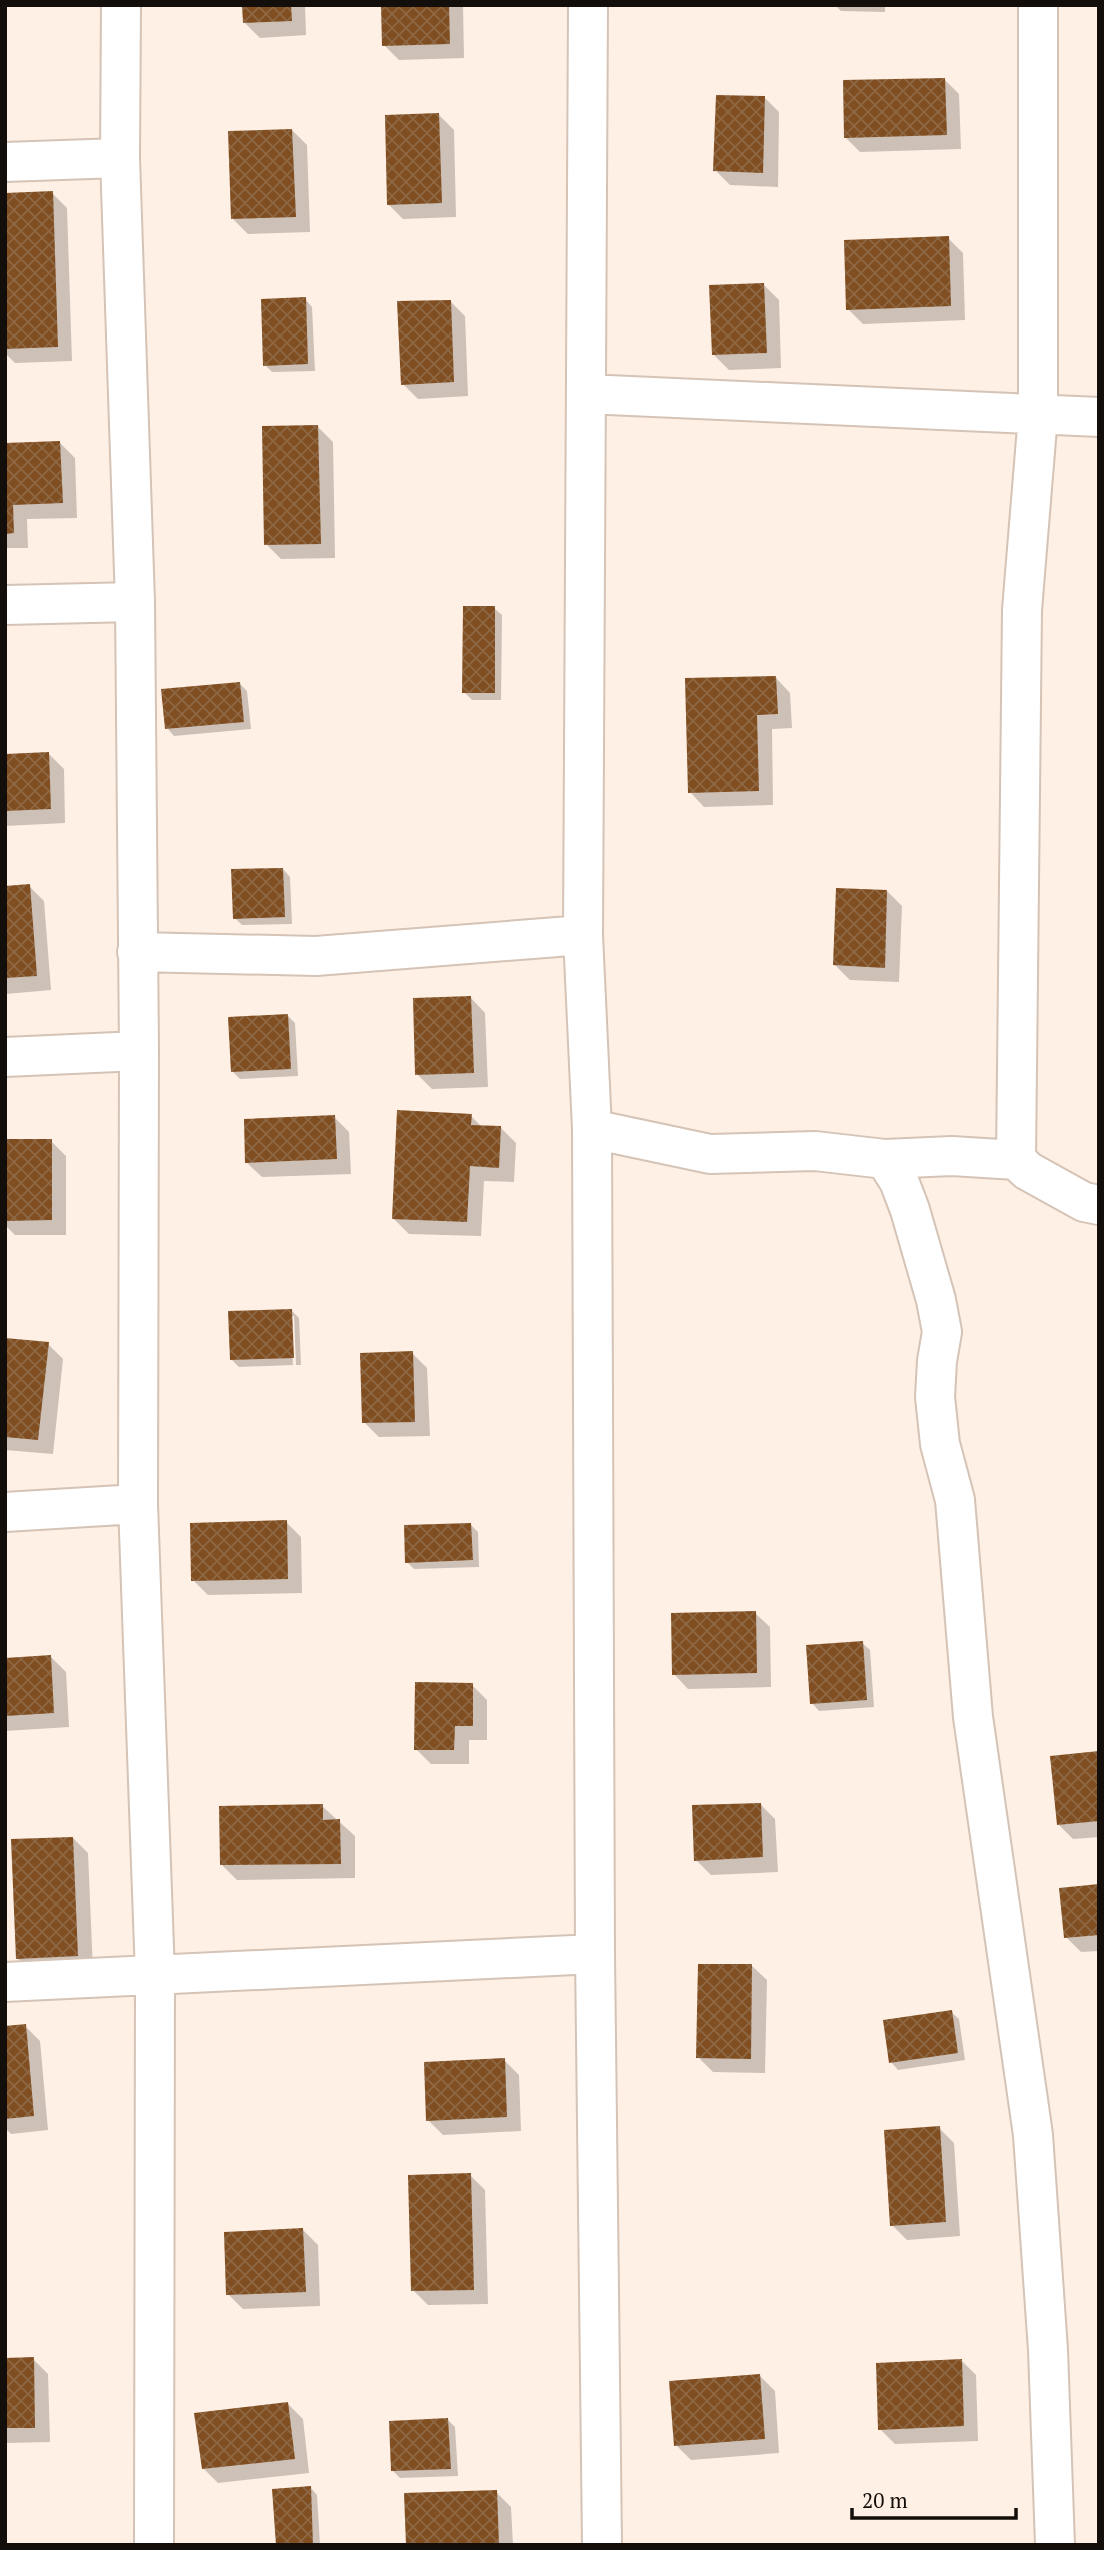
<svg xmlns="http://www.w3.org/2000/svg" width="1104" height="2550" font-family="'PT Serif',serif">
	<defs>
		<pattern id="building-cross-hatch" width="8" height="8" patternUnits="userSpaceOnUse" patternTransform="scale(1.75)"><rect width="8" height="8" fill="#804e20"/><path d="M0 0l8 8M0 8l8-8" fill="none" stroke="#8e6845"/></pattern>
	</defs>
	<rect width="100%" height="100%" fill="#fff0e5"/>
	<path fill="#0003" d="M 244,5 L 305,5 L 306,35 L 260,38 L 245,23 Z
		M 382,5 L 463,5 L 464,58 L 399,60 L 384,45 Z
		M 835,5 L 885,5 L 885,12 L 841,11 Z
		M 944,79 L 959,94 L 961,149 L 860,152 L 845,137 Z
		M 764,97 L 779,112 L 778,187 L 730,185 L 715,170 Z
		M 439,115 L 454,130 L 456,217 L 403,219 L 388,204 Z
		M 292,130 L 307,145 L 310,232 L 248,234 L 233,219 Z
		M 52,193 L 67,208 L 72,361 L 15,363 L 5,353 L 5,194 Z
		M 948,238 L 963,253 L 965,320 L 863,324 L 848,309 Z
		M 764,285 L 779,300 L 781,368 L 729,370 L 714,355 Z
		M 305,299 L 312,307 L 315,371 L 272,372 L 265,365 Z
		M 450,301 L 465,316 L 468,396 L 418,399 L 403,384 Z
		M 318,427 L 333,442 L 335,558 L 281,559 L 266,544 Z
		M 60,443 L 75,458 L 77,518 L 27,519 L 28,548 L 5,548 L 5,445 Z
		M 494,608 L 502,615 L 501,700 L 472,700 L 464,692 Z
		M 776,678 L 790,693 L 792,728 L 772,729 L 773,805 L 704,807 L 690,792 Z
		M 240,684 L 247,691 L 251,729 L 174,736 L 167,728 Z
		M 49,754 L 64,769 L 65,823 L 5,826 L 5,756 Z
		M 283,869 L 290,877 L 292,924 L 242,925 L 235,918 Z
		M 29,886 L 44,901 L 51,990 L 6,994 L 5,887 Z
		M 887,891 L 902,906 L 899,982 L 850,980 L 835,965 Z
		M 471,998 L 485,1013 L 488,1087 L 432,1089 L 417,1074 Z
		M 288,1016 L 295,1023 L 298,1076 L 240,1079 L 233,1072 Z
		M 471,1116 L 482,1127 L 501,1128 L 516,1143 L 514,1182 L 484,1181 L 481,1236 L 409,1234 L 394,1219 Z
		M 334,1117 L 349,1132 L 351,1174 L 262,1177 L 247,1163 Z
		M 5,1141 L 51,1141 L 66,1156 L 66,1235 L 15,1235 L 5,1225 Z
		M 292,1311 L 299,1318 L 301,1365 L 296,1365 L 294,1316 L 291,1316 L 293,1365 L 239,1367 L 232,1360 Z
		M 5,1340 L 48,1344 L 63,1359 L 53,1454 L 5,1450 Z
		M 412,1353 L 427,1368 L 430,1436 L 379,1437 L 364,1422 Z
		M 286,1522 L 301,1537 L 302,1593 L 208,1595 L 193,1580 Z
		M 471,1525 L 478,1532 L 479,1567 L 414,1569 L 407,1562 Z
		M 755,1613 L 770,1627 L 771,1687 L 688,1689 L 674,1674 Z
		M 862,1643 L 870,1650 L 874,1707 L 819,1711 L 812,1703 Z
		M 51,1657 L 66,1672 L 69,1727 L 5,1731 L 5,1659 Z
		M 472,1685 L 487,1700 L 487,1740 L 469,1740 L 469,1764 L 431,1764 L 416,1749 Z
		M 1099,1753 L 1099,1837 L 1073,1839 L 1058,1824 Z
		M 760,1804 L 775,1819 L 778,1872 L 711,1875 L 696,1860 Z
		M 322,1806 L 355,1836 L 355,1878 L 237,1880 L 222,1865 Z
		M 73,1838 L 88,1853 L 93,1971 L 33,1973 L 18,1959 Z
		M 1099,1886 L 1099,1951 L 1081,1952 L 1066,1937 Z
		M 752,1966 L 767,1980 L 765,2073 L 713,2072 L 698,2057 Z
		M 951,2012 L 959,2019 L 965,2060 L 898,2070 L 891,2062 Z
		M 25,2026 L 40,2041 L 48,2130 L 11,2134 L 5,2128 L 5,2027 Z
		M 504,2060 L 519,2075 L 521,2131 L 443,2135 L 428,2120 Z
		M 939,2128 L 954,2143 L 960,2236 L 907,2240 L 892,2225 Z
		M 470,2175 L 485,2190 L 488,2304 L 428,2305 L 413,2290 Z
		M 303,2230 L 318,2245 L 320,2306 L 243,2309 L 228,2294 Z
		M 33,2359 L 48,2374 L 50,2442 L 5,2443 L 5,2360 Z
		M 961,2360 L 976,2375 L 978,2441 L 895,2444 L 880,2429 Z
		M 760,2376 L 775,2391 L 779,2453 L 691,2460 L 676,2445 Z
		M 288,2404 L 303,2419 L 309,2473 L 218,2483 L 203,2468 Z
		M 448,2420 L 455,2427 L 458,2476 L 400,2478 L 392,2470 Z
		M 310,2487 L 317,2495 L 320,2545 L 277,2545 Z
		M 496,2492 L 511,2507 L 513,2545 L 408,2545 Z"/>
	<path fill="url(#building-cross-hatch)" d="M 242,5 L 291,5 L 292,21 L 243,23 Z
		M 381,5 L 449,5 L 450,44 L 382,46 Z
		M 945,78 L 947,135 L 844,138 L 843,80 Z
		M 716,95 L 765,96 L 763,173 L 713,171 Z
		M 439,113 L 442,203 L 387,205 L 385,115 Z
		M 292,129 L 296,217 L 231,219 L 228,131 Z
		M 53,191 L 58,347 L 5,349 L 5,193 Z
		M 949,236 L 951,306 L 846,310 L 844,240 Z
		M 764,283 L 767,353 L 712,355 L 709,285 Z
		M 306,297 L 308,364 L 263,366 L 261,299 Z
		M 451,300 L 454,382 L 401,385 L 397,301 Z
		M 318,425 L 321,544 L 264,545 L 262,426 Z
		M 60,441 L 63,503 L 13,505 L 14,533 L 5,534 L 5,443 Z
		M 463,606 L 495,606 L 495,693 L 462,693 Z
		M 776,676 L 778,714 L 757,715 L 759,791 L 688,793 L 685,678 Z
		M 240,682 L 244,722 L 165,729 L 161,689 Z
		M 49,752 L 51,809 L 5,811 L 5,754 Z
		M 283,868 L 285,917 L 233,919 L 231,869 Z
		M 30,884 L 37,976 L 5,978 L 5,886 Z
		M 836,888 L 887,890 L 885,968 L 833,965 Z
		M 471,996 L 474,1073 L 415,1075 L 413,998 Z
		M 288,1014 L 291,1069 L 231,1072 L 228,1017 Z
		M 397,1110 L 472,1114 L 471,1125 L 501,1126 L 499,1168 L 470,1166 L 467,1222 L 392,1219 Z
		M 335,1115 L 337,1159 L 245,1163 L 244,1119 Z
		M 5,1139 L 52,1139 L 52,1220 L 5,1221 Z
		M 292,1309 L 294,1358 L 230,1360 L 228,1311 Z
		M 5,1338 L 49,1342 L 38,1440 L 5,1437 Z
		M 413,1351 L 415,1422 L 362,1423 L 360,1353 Z
		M 287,1520 L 288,1579 L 191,1581 L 190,1523 Z
		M 471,1523 L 473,1560 L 405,1563 L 404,1525 Z
		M 756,1611 L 757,1673 L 672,1675 L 671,1613 Z
		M 863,1641 L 867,1700 L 810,1704 L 806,1645 Z
		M 51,1655 L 54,1713 L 5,1716 L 5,1658 Z
		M 415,1682 L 473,1683 L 473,1726 L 455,1726 L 454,1750 L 414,1750 Z
		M 1099,1751 L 1099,1821 L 1057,1825 L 1050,1756 Z
		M 761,1803 L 763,1857 L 694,1861 L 692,1805 Z
		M 323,1804 L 323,1820 L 340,1819 L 341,1864 L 220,1865 L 219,1806 Z
		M 73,1837 L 78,1956 L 16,1959 L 11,1839 Z
		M 1099,1884 L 1099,1935 L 1064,1938 L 1059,1888 Z
		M 698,1964 L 752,1964 L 751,2059 L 696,2058 Z
		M 952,2010 L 958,2053 L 889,2063 L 883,2020 Z
		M 26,2024 L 34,2116 L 5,2119 L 5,2026 Z
		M 505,2058 L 507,2117 L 426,2121 L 424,2062 Z
		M 940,2126 L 946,2222 L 890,2226 L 884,2130 Z
		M 471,2173 L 474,2290 L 411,2291 L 408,2175 Z
		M 303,2228 L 306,2292 L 226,2295 L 224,2232 Z
		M 34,2357 L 35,2428 L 5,2428 L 5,2358 Z
		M 962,2359 L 964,2426 L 878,2430 L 876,2363 Z
		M 760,2374 L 765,2439 L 674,2446 L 669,2381 Z
		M 288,2402 L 295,2459 L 202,2469 L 194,2413 Z
		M 448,2418 L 451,2469 L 391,2471 L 389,2421 Z
		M 311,2486 L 313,2545 L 276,2545 L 272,2489 Z
		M 497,2490 L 499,2545 L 406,2545 L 404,2493 Z"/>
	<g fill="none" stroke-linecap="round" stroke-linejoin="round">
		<defs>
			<path id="street" d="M 121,5 L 120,158 L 135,602 L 139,1051 L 138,1504 L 155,1975 L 154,2545
				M 588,5 L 583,935 L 592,1129 L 595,1954 L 602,2545
				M 5,162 L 120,158
				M 586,394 L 1099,417
				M 5,605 L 135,602
				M 137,952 L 316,956 L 583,935
				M 5,1057 L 139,1051
				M 592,1129 L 710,1154 L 815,1151 L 885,1159 L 952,1156 L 1016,1160 L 1028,1171 L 1084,1202 L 1099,1205
				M 885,1159 L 899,1181 L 910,1210 L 936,1300 L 942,1332 L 937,1361 L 935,1397 L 940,1444 L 955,1500 L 973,1717 L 1033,2135 L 1048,2350 L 1055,2545
				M 1016,1160 L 1022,610 L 1038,415 L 1038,5
				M 5,1512 L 138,1504
				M 5,1982 L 595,1954"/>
		</defs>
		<use href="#street" stroke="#d5c3b5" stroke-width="42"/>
		<use href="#street" stroke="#fff" stroke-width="38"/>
	</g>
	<rect width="1104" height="2550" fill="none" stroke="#130e09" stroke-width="14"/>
	<path d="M852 2508v10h164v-10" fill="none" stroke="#130e09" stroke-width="3.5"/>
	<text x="862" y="2508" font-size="21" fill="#130e09" stroke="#fff0e5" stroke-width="5" paint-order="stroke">20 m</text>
</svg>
